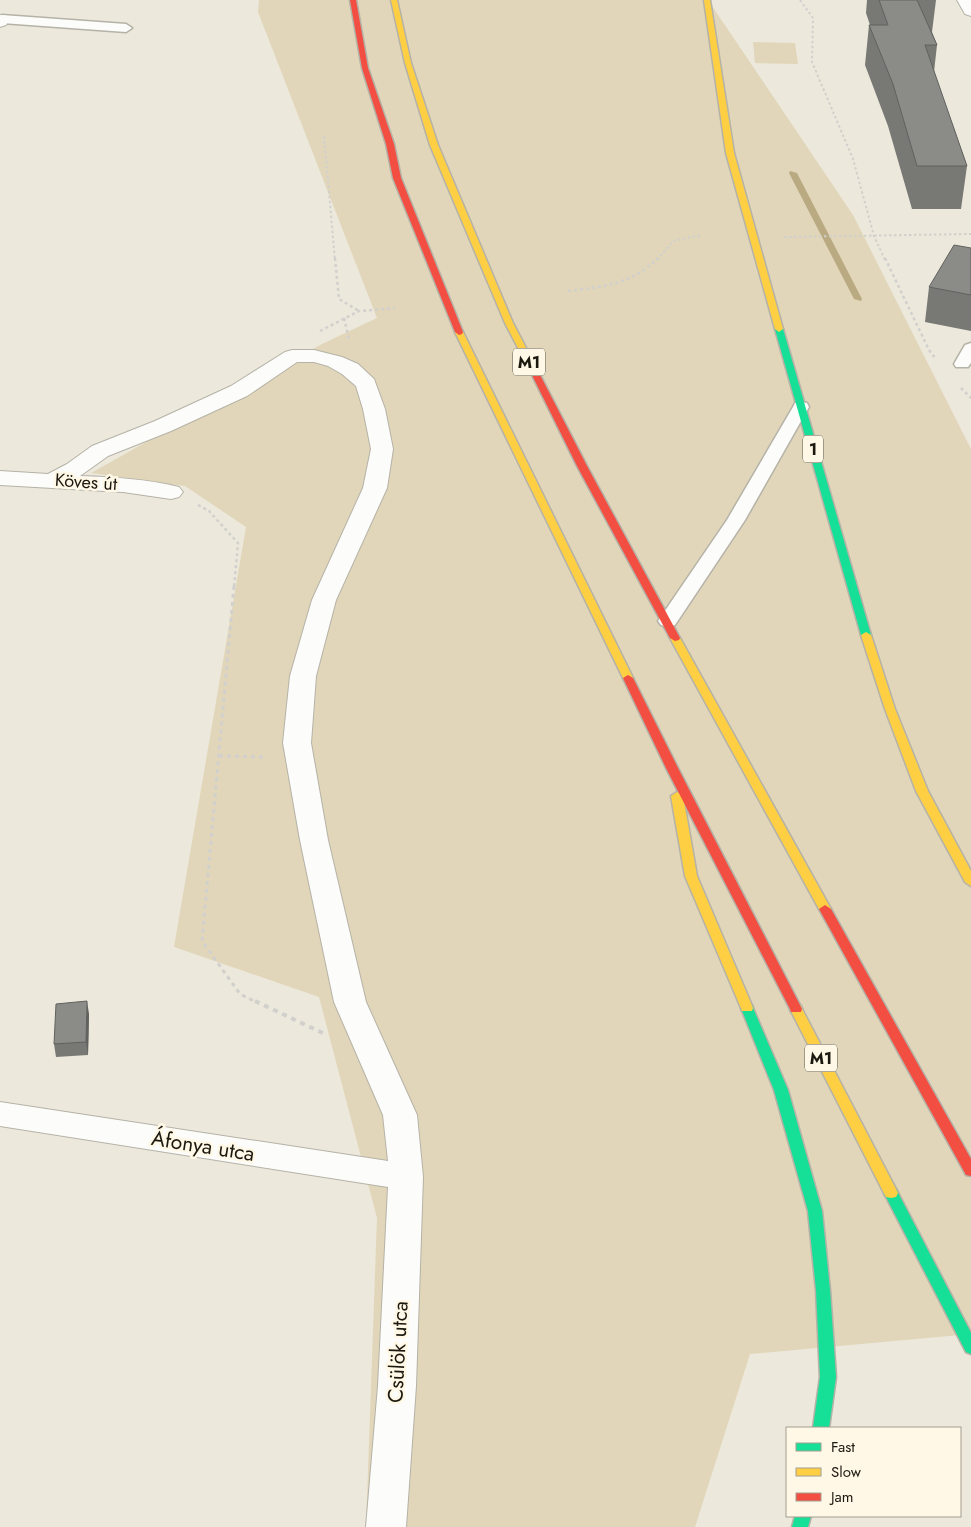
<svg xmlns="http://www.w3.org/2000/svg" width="971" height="1527" font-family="Jost,sans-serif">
	<rect width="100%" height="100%" fill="#ece8db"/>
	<path fill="#e1d6b9" d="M 259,0 L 708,0 L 853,215 L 971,449 L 971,1334 L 750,1354 L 695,1527 L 366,1527 L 377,1218 L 319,997 L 174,947 L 246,527 L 185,486 L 91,473 L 322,344 L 377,318 L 258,12 Z
		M 753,42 L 795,43 L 798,64 L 755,63 Z"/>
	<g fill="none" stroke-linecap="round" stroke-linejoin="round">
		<path fill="#b9aa82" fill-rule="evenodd" d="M 790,171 L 797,173 L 862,299 L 861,301 L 854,299 L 789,173 Z"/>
		<defs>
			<path id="lane" d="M 2,15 L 126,24 L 132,28 L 126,32 L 2,23 L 0,22 L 0,16 Z
				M 971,343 L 971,363 L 968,367 L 956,367 L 954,364 L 965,345 Z
				M 801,402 L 807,403 L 809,407 L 745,520 L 675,625 L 668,627 L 661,625 L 658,621 L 727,520 L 793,407 L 795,403 Z"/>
			<path id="street" d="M 957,0 L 971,0 L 971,16 L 965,14 Z
				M 0,15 L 8,16 L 10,19 L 6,25 L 0,27 Z
				M 292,350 L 314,350 L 342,357 L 358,364 L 374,379 L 385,409 L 393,449 L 387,488 L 336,600 L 316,676 L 311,743 L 328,840 L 366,1002 L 417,1115 L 423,1177 L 416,1386 L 406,1527 L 366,1527 L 378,1386 L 388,1187 L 0,1126 L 0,1102 L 388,1161 L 383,1115 L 334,1002 L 300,840 L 283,743 L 290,676 L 312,600 L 363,488 L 371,449 L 363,409 L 356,386 L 342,374 L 328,366 L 314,362 L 297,362 L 247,396 L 171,431 L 108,456 L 80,476 C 113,477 147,479 179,487 L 183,492 L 179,497 L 171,499 L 123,492 L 0,485 L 0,471 L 48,474 L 67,464 L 92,446 L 155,421 L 231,386 L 285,352 Z"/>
			<path id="fast" d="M 779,326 L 783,329 L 871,635 L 870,637 L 862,637 L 861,635 L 775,329 Z
				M 747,1003 L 752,1005 L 753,1008 L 788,1090 L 822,1211 L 830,1290 L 836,1377 L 829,1428 L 813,1428 L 820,1377 L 816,1290 L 808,1211 L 774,1090 L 741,1008 L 742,1005 Z
				M 891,1188 L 896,1189 L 971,1333 L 971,1354 L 966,1352 L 884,1193 L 886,1189 Z
				M 795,1516 L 811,1516 L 808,1527 L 792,1527 Z"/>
			<path id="slow" d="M 391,0 L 397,0 L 411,63 L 438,145 L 513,323 L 537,369 L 536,371 L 533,372 L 529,369 L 505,323 L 430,145 L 405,63 Z
				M 704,0 L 710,0 L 734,153 L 783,329 L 779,332 L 775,329 L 726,153 Z
				M 459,329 L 463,332 L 633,678 L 632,680 L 624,680 L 623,678 L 455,332 Z
				M 866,632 L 871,635 L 895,709 L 928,791 L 971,871 L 971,886 L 965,882 L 916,791 L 885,709 L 861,635 Z
				M 675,635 L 680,638 L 831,909 L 829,912 L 825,913 L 819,909 L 670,638 Z
				M 677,792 L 683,796 L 697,876 L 753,1008 L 752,1011 L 742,1011 L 741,1008 L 685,876 L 671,796 Z
				M 796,1004 L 801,1006 L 802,1009 L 898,1193 L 896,1197 L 891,1198 L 886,1197 L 884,1193 L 790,1009 L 791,1006 Z"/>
			<path id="jam" d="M 350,0 L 356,0 L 368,68 L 394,144 L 401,178 L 463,332 L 462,334 L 459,335 L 455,332 L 393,178 L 386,144 L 362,68 Z
				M 533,366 L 537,369 L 587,466 L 680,638 L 679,640 L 675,641 L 670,638 L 577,466 L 529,369 Z
				M 628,675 L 633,678 L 678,768 L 802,1009 L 801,1012 L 791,1012 L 790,1009 L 666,768 L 623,678 Z
				M 825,905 L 831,909 L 971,1159 L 971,1176 L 966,1175 L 819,909 Z"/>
		</defs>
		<use href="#lane" stroke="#b5b2a7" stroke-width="3"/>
		<use href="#street" stroke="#b5b2a7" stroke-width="2"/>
		<use href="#fast" stroke="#b5b2a7" stroke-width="3"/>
		<use href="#slow" stroke="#b5b2a7" stroke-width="3"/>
		<use href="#jam" stroke="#b5b2a7" stroke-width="3"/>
		<path stroke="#d2d0cd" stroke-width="2" stroke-dasharray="2.5 2.5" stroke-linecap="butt" d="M 800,0 L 813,18 L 812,62 L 853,159 L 874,236 L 885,260
			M 324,136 L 335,260
			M 784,237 L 971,234
			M 657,260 L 673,241 L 701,235"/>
		<path stroke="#d2d0cd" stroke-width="2.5" stroke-dasharray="3 3" stroke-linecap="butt" d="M 335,258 L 339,299 L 359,311
			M 885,258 L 929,350 L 936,359
			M 568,291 C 603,287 632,284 658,258
			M 344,318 L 349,339
			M 320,331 L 359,311 L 395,308
			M 961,388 L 971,398
			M 198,505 L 209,511 L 238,543 L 234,588"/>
		<path stroke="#d2d0cd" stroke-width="3" stroke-dasharray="4 4" stroke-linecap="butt" d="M 234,586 L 202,941 L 240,994 L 258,1003
			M 219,756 L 266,757"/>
		<path stroke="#d2d0cd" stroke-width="4" stroke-dasharray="5 5" stroke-linecap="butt" d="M 255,1001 L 325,1034"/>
		<use href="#lane" fill="#fcfcfa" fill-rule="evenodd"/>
		<use href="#street" fill="#fcfcfa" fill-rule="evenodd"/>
		<use href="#fast" fill="#16e098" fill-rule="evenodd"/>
		<use href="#slow" fill="#ffcf43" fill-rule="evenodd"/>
		<use href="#jam" fill="#f24e42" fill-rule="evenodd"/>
	</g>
	<path fill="#787875" d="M 867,0 L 936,0 L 932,32 L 937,45 L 934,72 L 967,166 L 961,209 L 912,209 L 888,126 L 865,65 L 869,25 L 870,25 L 866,13 Z
		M 971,248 L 971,331 L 925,322 L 929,287 Z
		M 89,1014 L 88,1055 L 56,1057 L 54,1044 Z"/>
	<path fill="#61625f" d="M 87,1001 L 89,1014 L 88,1055 L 86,1042 Z"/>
	<path fill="#8b8c88" stroke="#61625f" d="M 879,0 L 917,0 L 937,45 L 925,45 L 967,166 L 917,166 L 893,84 L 869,25 L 888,25 Z
		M 954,245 L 971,248 L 971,295 L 929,287 Z
		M 87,1001 L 86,1042 L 54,1044 L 56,1004 Z"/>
	<g text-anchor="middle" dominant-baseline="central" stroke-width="5" stroke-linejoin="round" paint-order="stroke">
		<g fill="#fff8e6" stroke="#5f5b50" stroke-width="1">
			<rect x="513" y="348.5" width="32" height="27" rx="4"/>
			<rect x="803" y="435.5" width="20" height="27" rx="4"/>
			<rect x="805" y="1044.5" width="32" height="27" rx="4"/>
		</g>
		<g font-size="16" font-weight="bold" fill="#1b1810">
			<text x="529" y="362">M1</text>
			<text x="813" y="449">1</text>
			<text x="821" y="1058">M1</text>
		</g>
		<g font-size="18" fill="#1b1810" stroke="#fff8e6">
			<text transform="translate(86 482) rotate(4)">Köves út</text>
		</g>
		<g font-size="21" fill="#1b1810" stroke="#fff8e6">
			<text transform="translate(203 1146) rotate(9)">Áfonya utca</text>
			<text transform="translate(398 1352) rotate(-87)">Csülök utca</text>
		</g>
	</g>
	<rect x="786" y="1427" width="175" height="90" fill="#fff8e6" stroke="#a49e90"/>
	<rect x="796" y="1443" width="25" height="8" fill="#16e098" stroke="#a49e90"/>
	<text x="831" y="1452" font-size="15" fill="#1b1810">Fast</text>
	<rect x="796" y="1468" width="25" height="8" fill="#ffcf43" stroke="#a49e90"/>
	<text x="831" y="1477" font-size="15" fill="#1b1810">Slow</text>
	<rect x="796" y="1493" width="25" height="8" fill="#f24e42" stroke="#a49e90"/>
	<text x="831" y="1502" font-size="15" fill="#1b1810">Jam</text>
</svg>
